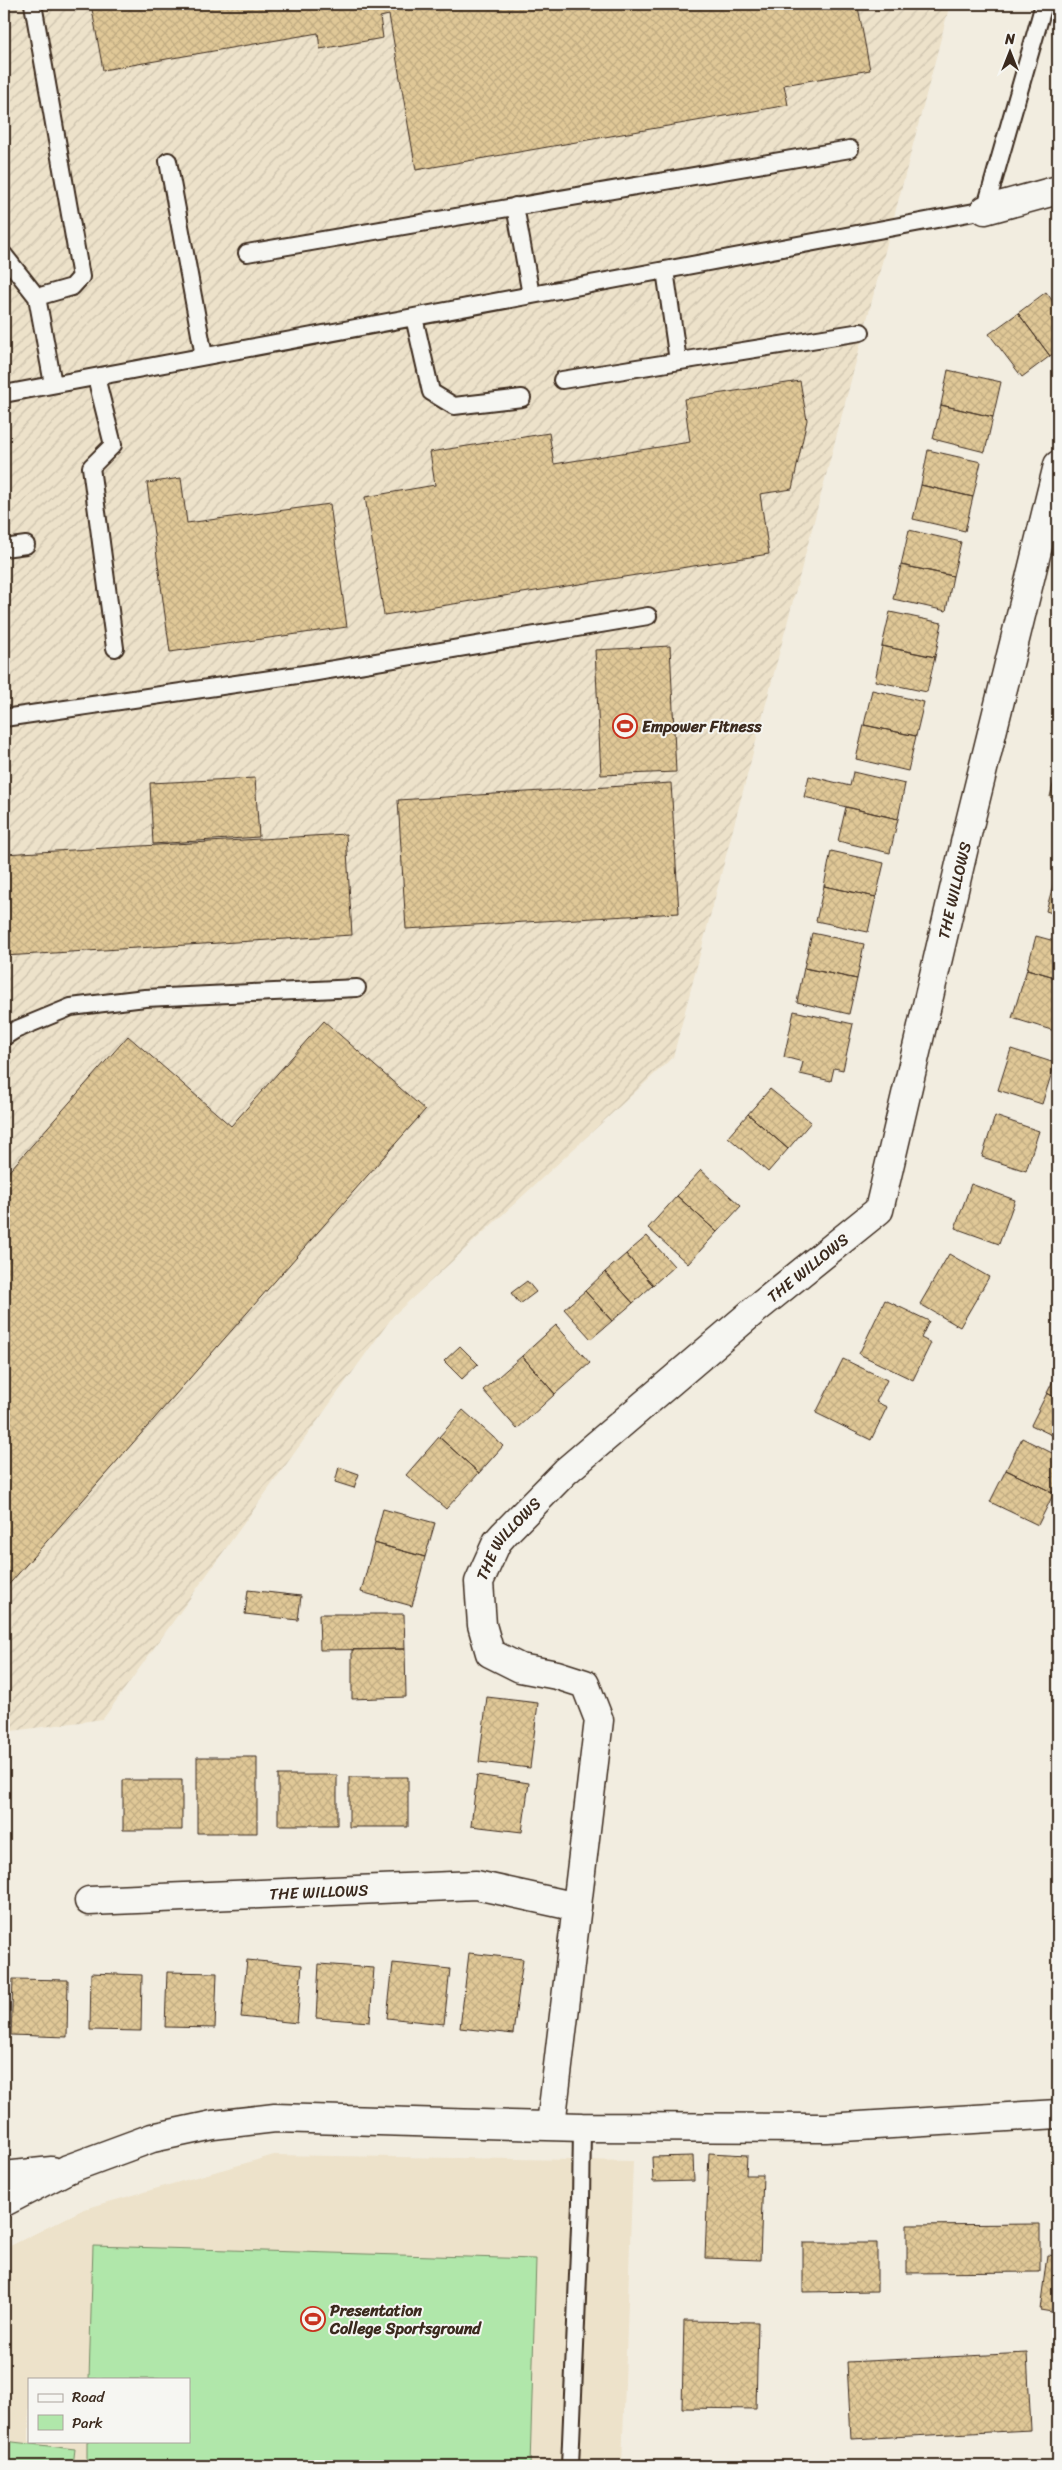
<svg xmlns="http://www.w3.org/2000/svg" width="1062" height="2470" font-family="Sriracha,sans-serif">
	<defs>
		<pattern id="industrial-furrows" width="10" height="10" patternUnits="userSpaceOnUse" patternTransform="scale(1.25)"><rect width="10" height="10" fill="#ede2ca"/><path d="M-1 1l2-2M0 10L10 0M9 11l2-2" fill="none" stroke="#ccc2ad"/></pattern>
		<pattern id="building-cross-hatch" width="8" height="8" patternUnits="userSpaceOnUse" patternTransform="scale(1.25)"><rect width="8" height="8" fill="#e0c897"/><path d="M0 0l8 8M0 8l8-8" fill="none" stroke="#c1ac82"/></pattern>
	</defs>
	<rect width="100%" height="100%" fill="#f2ede0"/>
	<filter id="ink" filterUnits="userSpaceOnUse"><feTurbulence type="fractalNoise" baseFrequency=".02" numOctaves="2"/><feDisplacementMap in="SourceGraphic" scale="10" xChannelSelector="R" yChannelSelector="G"/><feConvolveMatrix kernelMatrix="1 2 1 2 8 2 1 2 1" color-interpolation-filters="sRGB"/></filter>
	<g filter="url(#ink)">
		<path fill="#ede2ca" fill-rule="evenodd" d="M 274,2155 L 633,2161 L 622,2466 L 4,2466 L 4,2249 L 84,2209 ZM 29,2379 L 189,2379 L 189,2441 L 29,2441 Z"/>
		<path fill="url(#industrial-furrows)" d="M 4,4 L 950,4 L 673,1057 L 393,1316 L 103,1719 L 4,1732 Z"/>
		<path fill="#b0e7aa" stroke="#768864" d="M 93,2246 L 536,2259 L 530,2466 L 87,2466 L 87,2441 L 189,2441 L 189,2379 L 89,2379 Z
			M 4,2441 L 75,2449 L 73,2466 L 4,2466 Z"/>
		<path fill="url(#building-cross-hatch)" stroke="#3b2a1e" d="M 91,4 L 875,4 L 858,7 L 870,70 L 784,85 L 788,105 L 416,170 L 389,15 L 380,17 L 383,38 L 320,49 L 318,33 L 103,70 Z
			M 4,91 L 8,116 L 4,117 Z
			M 1046,292 L 1058,308 L 1058,350 L 1050,356 L 1018,313 Z
			M 1018,313 L 1050,356 L 1022,377 L 989,334 Z
			M 948,370 L 1001,382 L 993,417 L 941,405 Z
			M 800,381 L 807,420 L 792,489 L 760,494 L 769,554 L 384,615 L 365,497 L 435,485 L 430,452 L 549,433 L 554,464 L 690,442 L 684,399 Z
			M 941,405 L 993,417 L 985,452 L 933,439 Z
			M 928,450 L 981,462 L 973,497 L 921,485 Z
			M 181,478 L 187,523 L 330,504 L 347,627 L 170,652 L 147,483 Z
			M 921,485 L 973,497 L 965,531 L 913,519 Z
			M 909,530 L 961,542 L 953,576 L 901,565 Z
			M 901,565 L 953,576 L 946,611 L 893,599 Z
			M 890,612 L 942,623 L 935,657 L 882,646 Z
			M 670,646 L 676,772 L 601,775 L 595,650 Z
			M 882,646 L 935,657 L 927,692 L 875,681 Z
			M 872,690 L 924,702 L 916,736 L 864,725 Z
			M 864,725 L 916,736 L 908,771 L 856,759 Z
			M 1057,769 L 1058,769 L 1058,800 L 1050,797 Z
			M 853,772 L 905,784 L 898,819 L 804,797 L 809,776 L 850,786 Z
			M 255,778 L 259,837 L 153,844 L 150,783 Z
			M 671,783 L 679,913 L 406,929 L 398,800 Z
			M 846,807 L 898,819 L 890,853 L 838,841 Z
			M 346,834 L 352,935 L 4,956 L 4,854 Z
			M 831,851 L 884,863 L 876,897 L 824,886 Z
			M 1058,867 L 1058,915 L 1046,911 Z
			M 824,886 L 876,897 L 868,932 L 816,921 Z
			M 812,933 L 864,944 L 857,979 L 804,968 Z
			M 1036,936 L 1058,942 L 1058,978 L 1027,969 Z
			M 804,968 L 857,979 L 849,1014 L 797,1002 Z
			M 1027,969 L 1058,978 L 1058,1032 L 1012,1018 Z
			M 794,1011 L 853,1024 L 843,1070 L 834,1068 L 831,1081 L 800,1074 L 803,1062 L 784,1057 Z
			M 324,1021 L 425,1110 L 4,1590 L 4,1177 L 128,1036 L 231,1126 Z
			M 1011,1049 L 1055,1063 L 1042,1104 L 998,1090 Z
			M 770,1089 L 811,1122 L 788,1149 L 748,1114 Z
			M 748,1114 L 788,1149 L 768,1172 L 728,1137 Z
			M 995,1116 L 1039,1131 L 1026,1171 L 982,1157 Z
			M 701,1170 L 741,1206 L 717,1232 L 677,1196 Z
			M 971,1184 L 1015,1200 L 999,1244 L 955,1228 Z
			M 677,1196 L 717,1232 L 688,1264 L 648,1228 Z
			M 647,1236 L 674,1266 L 653,1285 L 626,1254 Z
			M 626,1254 L 653,1285 L 633,1303 L 605,1272 Z
			M 949,1254 L 989,1277 L 960,1327 L 920,1304 Z
			M 605,1272 L 633,1303 L 612,1321 L 585,1291 Z
			M 527,1281 L 536,1292 L 520,1304 L 511,1293 Z
			M 585,1291 L 612,1321 L 591,1339 L 564,1309 Z
			M 885,1300 L 929,1321 L 921,1338 L 931,1343 L 913,1380 L 859,1354 Z
			M 556,1325 L 590,1363 L 555,1394 L 522,1356 Z
			M 460,1346 L 478,1364 L 462,1379 L 444,1361 Z
			M 522,1356 L 555,1394 L 517,1429 L 483,1390 Z
			M 843,1359 L 887,1380 L 876,1402 L 887,1407 L 871,1440 L 816,1413 Z
			M 1058,1371 L 1058,1399 L 1047,1393 Z
			M 1047,1393 L 1058,1399 L 1058,1438 L 1031,1425 Z
			M 463,1410 L 503,1446 L 479,1473 L 439,1437 Z
			M 439,1437 L 479,1473 L 446,1509 L 406,1475 Z
			M 1022,1438 L 1058,1456 L 1058,1485 L 1054,1493 L 1006,1470 Z
			M 339,1467 L 359,1474 L 354,1488 L 335,1482 Z
			M 1006,1470 L 1054,1493 L 1038,1525 L 990,1502 Z
			M 383,1509 L 435,1523 L 425,1557 L 374,1543 Z
			M 374,1543 L 425,1557 L 412,1606 L 361,1592 Z
			M 248,1590 L 301,1596 L 298,1620 L 245,1614 Z
			M 319,1614 L 404,1614 L 405,1649 L 320,1650 Z
			M 405,1649 L 406,1697 L 352,1699 L 352,1650 Z
			M 487,1697 L 538,1703 L 530,1768 L 479,1762 Z
			M 197,1757 L 257,1757 L 257,1833 L 197,1833 Z
			M 278,1775 L 337,1775 L 337,1825 L 278,1825 Z
			M 477,1775 L 529,1783 L 522,1832 L 471,1826 Z
			M 349,1777 L 408,1777 L 408,1827 L 349,1827 Z
			M 123,1780 L 182,1780 L 182,1830 L 123,1830 Z
			M 469,1953 L 523,1959 L 513,2034 L 460,2028 Z
			M 247,1960 L 302,1965 L 297,2023 L 241,2017 Z
			M 393,1963 L 450,1969 L 444,2024 L 387,2018 Z
			M 319,1964 L 374,1968 L 370,2022 L 316,2018 Z
			M 167,1972 L 217,1973 L 215,2028 L 165,2027 Z
			M 91,1973 L 142,1975 L 141,2031 L 90,2030 Z
			M 13,1979 L 68,1980 L 67,2037 L 11,2035 Z
			M 709,2153 L 747,2155 L 746,2175 L 763,2175 L 760,2260 L 705,2258 Z
			M 693,2156 L 694,2181 L 653,2182 L 652,2157 Z
			M 1040,2224 L 1040,2272 L 907,2273 L 907,2225 Z
			M 803,2243 L 877,2243 L 877,2291 L 803,2292 Z
			M 1047,2255 L 1058,2256 L 1058,2313 L 1040,2310 Z
			M 684,2321 L 758,2322 L 756,2409 L 682,2408 Z
			M 1027,2353 L 1031,2430 L 851,2439 L 847,2362 Z"/>
		<g fill="none" stroke-linecap="round" stroke-linejoin="round">
			<defs>
				<path id="service" d="M 33,4 L 81,277 L 72,287 L 37,297
					M 168,161 L 204,356
					M 515,206 L 531,295
					M 247,253 L 850,149
					M 4,255 L 37,297 L 53,384
					M 665,270 L 678,361
					M 414,317 L 431,392 L 454,406 L 522,398
					M 96,377 L 113,445 L 91,467 L 115,648
					M 562,380 L 861,332
					M 4,394 L 985,210 L 1044,4
					M 4,548 L 26,545
					M 4,718 L 311,673 L 648,616
					M 4,1037 L 15,1030 L 71,1007 L 145,998 L 357,988
					M 570,2466 L 581,2203 L 582,2127"/>
				<g id="minor">
					<path d="M 985,210 L 1058,190"/>
					<path id="s1" d="M 89,1901 L 476,1885 L 577,1907"/>
					<path id="s2" d="M 551,2125 L 599,1720 L 585,1684 L 557,1675 L 520,1668 L 490,1653 L 482,1625 L 479,1582 L 497,1542 L 504,1534 L 566,1471 L 755,1310 L 879,1210 L 968,830 L 1058,465"/>
				</g>
				<path id="secondary" d="M 4,2176 L 52,2171
					M 4,2202 L 68,2169 L 152,2138 L 213,2125 L 275,2118 L 582,2127 L 826,2128 L 1058,2114"/>
			</defs>
			<use href="#service" stroke="#3b2a1e" stroke-width="20"/>
			<use href="#minor" stroke="#3b2a1e" stroke-width="31"/>
			<use href="#secondary" stroke="#3b2a1e" stroke-width="31"/>
			<use href="#service" stroke="#f6f6f2" stroke-width="16"/>
			<use href="#minor" stroke="#f6f6f2" stroke-width="28"/>
			<use href="#secondary" stroke="#f6f6f2" stroke-width="28"/>
		</g>
	</g>
	<defs>
		<symbol id="stadium-ring" viewBox="-11 -11 22 22"><circle r="9.5" fill="#f6f6f2" stroke="#c8321e" stroke-width="1.5"/><path d="M0-5a6.5 5 0 1 0 0 10a6.5 5 0 1 0 0-10ZM-3.5-1.8h7v3.6h-7Z" fill="#c8321e"/></symbol>
	</defs>
	<g fill-rule="evenodd">
		<use href="#stadium-ring" x="611" y="712" width="28" height="28"/>
		<use href="#stadium-ring" x="299" y="2305" width="28" height="28"/>
	</g>
	<g text-anchor="middle" dominant-baseline="central" stroke-width="4" stroke-linejoin="round" paint-order="stroke">
		<g font-size="16" font-weight="bold" fill="#3b2a1e" stroke="#f6f6f2" text-anchor="start">
			<text x="642" y="726">Empower Fitness</text>
			<text x="330" y="2310">Presentation<tspan x="330" dy="18">College Sportsground</tspan></text>
		</g>
		<g font-size="16" fill="#3b2a1e" stroke="#f6f6f2">
			<text stroke="none"><textPath href="#s2" startOffset="1498">THE WILLOWS</textPath></text>
			<text stroke="none"><textPath href="#s2" startOffset="1078">THE WILLOWS</textPath></text>
			<text stroke="none"><textPath href="#s2" startOffset="672">THE WILLOWS</textPath></text>
			<text stroke="none"><textPath href="#s1" startOffset="230">THE WILLOWS</textPath></text>
		</g>
	</g>
	<rect width="1062" height="2470" fill="none" stroke="#f6f6f2" stroke-width="20"/>
	<rect x="10" y="10" width="1042" height="2450" fill="none" stroke="#3b2a1e" stroke-width="2" filter="url(#ink)"/>
	<rect x="28" y="2378" width="162" height="65" fill="#f6f6f2" stroke="#aba49d"/>
	<rect x="38" y="2394" width="25" height="8" fill="#f6f6f2" stroke="#aba49d"/>
	<text x="72" y="2402" font-size="15" fill="#3b2a1e">Road</text>
	<rect x="38" y="2415" width="25" height="15" fill="#b0e7aa" stroke="#aba49d"/>
	<text x="72" y="2428" font-size="15" fill="#3b2a1e">Park</text>
	<g transform="translate(1010 52)" stroke="#f6f6f2" stroke-width="4" paint-order="stroke">
	<path d="M0-4L9 19L0 12L-9 19Z" fill="#3b2a1e"/>
	<text y="-8" font-size="14" font-weight="bold" text-anchor="middle" fill="#3b2a1e">N</text>
	</g>
</svg>
